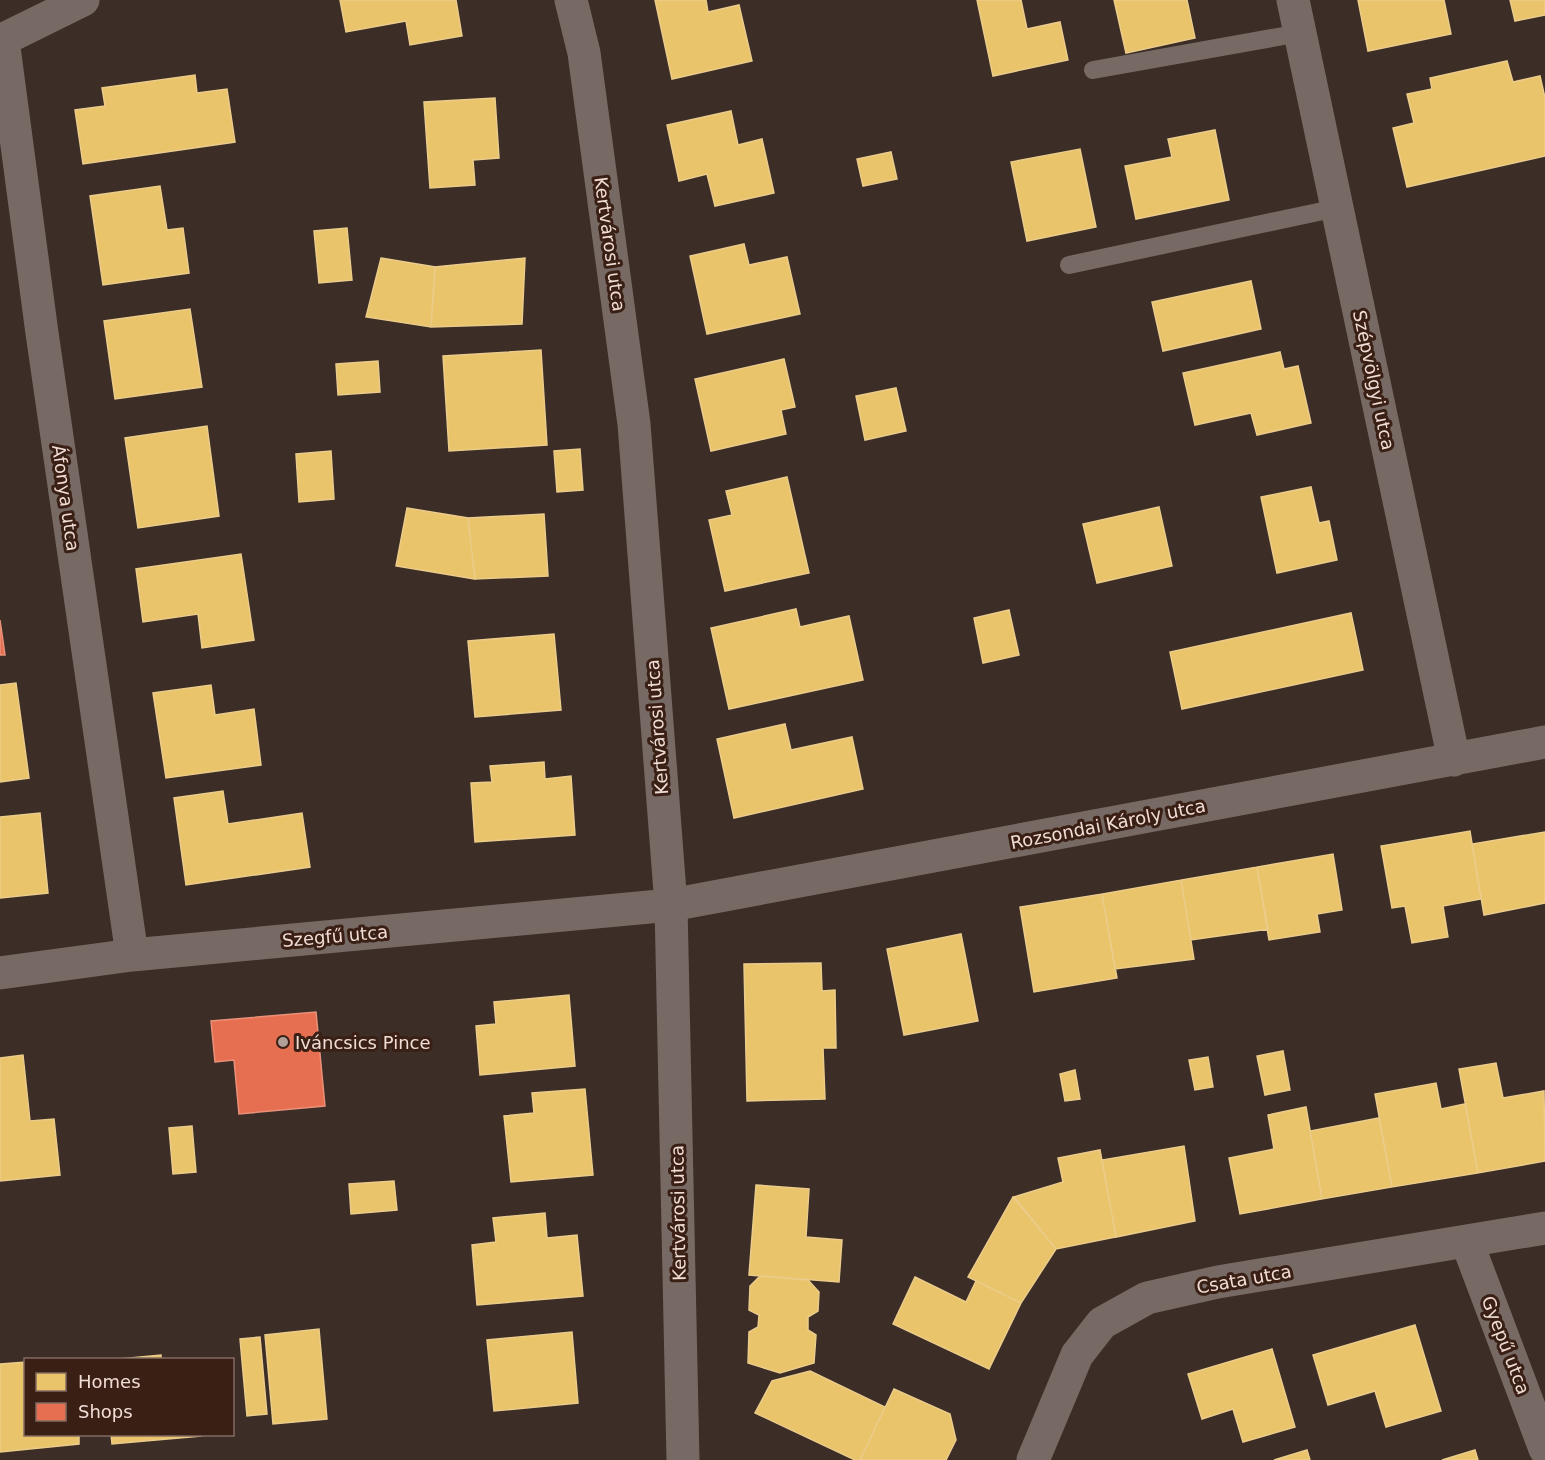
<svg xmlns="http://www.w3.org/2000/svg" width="1545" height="1460" font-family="'DejaVu Sans',sans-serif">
	<rect width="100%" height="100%" fill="#3c2d27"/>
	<path fill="#e9c46a" stroke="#ebcc8a" stroke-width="1.5" d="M 340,0 L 456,0 L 462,36 L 410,45 L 406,21 L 346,32 Z
		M 655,0 L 706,0 L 708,12 L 739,5 L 752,61 L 672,79 Z
		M 977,0 L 1021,0 L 1027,29 L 1060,22 L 1068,60 L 993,76 Z
		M 1114,0 L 1187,0 L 1195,38 L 1126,53 Z
		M 1358,0 L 1444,0 L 1451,34 L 1368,51 Z
		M 1510,0 L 1545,0 L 1545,15 L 1515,21 Z
		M 1507,61 L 1513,82 L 1540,76 L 1545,98 L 1545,156 L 1407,187 L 1393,128 L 1414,123 L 1407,94 L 1432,89 L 1430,78 Z
		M 195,75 L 197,93 L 227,89 L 235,142 L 83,164 L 75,110 L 105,106 L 102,88 Z
		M 495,98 L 499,158 L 473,160 L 475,185 L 430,188 L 424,102 Z
		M 731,111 L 738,145 L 762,139 L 774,193 L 715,206 L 707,174 L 679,181 L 667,125 Z
		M 1215,130 L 1229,200 L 1136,219 L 1125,166 L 1172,157 L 1168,139 Z
		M 1080,149 L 1096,227 L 1027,241 L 1011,162 Z
		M 891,152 L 897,179 L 863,186 L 857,159 Z
		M 160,186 L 167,230 L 183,228 L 189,273 L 103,285 L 90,196 Z
		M 347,228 L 352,280 L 319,283 L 314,231 Z
		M 744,244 L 749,265 L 787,257 L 800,314 L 707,334 L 690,256 Z
		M 381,258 L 435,267 L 431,327 L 366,317 Z
		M 525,258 L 522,324 L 431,327 L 435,267 Z
		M 1251,281 L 1261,329 L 1163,351 L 1152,302 Z
		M 190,309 L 202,387 L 115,399 L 104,321 Z
		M 541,350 L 547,445 L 449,451 L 443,356 Z
		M 1280,352 L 1284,369 L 1298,366 L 1311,423 L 1257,435 L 1251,413 L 1195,425 L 1183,373 Z
		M 784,359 L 795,407 L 781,410 L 786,434 L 711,451 L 695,379 Z
		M 378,361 L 380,392 L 338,395 L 336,364 Z
		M 896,388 L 906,431 L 865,440 L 856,396 Z
		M 207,426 L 219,516 L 138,528 L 125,438 Z
		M 580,449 L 583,490 L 557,492 L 554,451 Z
		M 331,451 L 334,499 L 299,502 L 296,454 Z
		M 787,477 L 809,573 L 725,591 L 709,520 L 732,515 L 726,491 Z
		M 1311,487 L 1319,523 L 1329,521 L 1337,560 L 1277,573 L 1261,497 Z
		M 1159,507 L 1172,566 L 1097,583 L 1083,524 Z
		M 407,508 L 468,518 L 475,579 L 396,566 Z
		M 544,514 L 548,576 L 475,579 L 468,518 Z
		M 241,554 L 254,640 L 202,648 L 198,614 L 143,622 L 136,569 Z
		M 796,609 L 800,627 L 849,616 L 863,680 L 729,709 L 711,628 Z
		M 1009,610 L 1019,655 L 983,663 L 974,618 Z
		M 1351,613 L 1363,670 L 1182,709 L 1170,652 Z
		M 554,634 L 561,710 L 475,717 L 468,641 Z
		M 16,683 L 29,778 L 0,782 L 0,685 Z
		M 211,685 L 215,715 L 254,709 L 261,765 L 166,778 L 153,693 Z
		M 785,724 L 791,750 L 852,737 L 863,789 L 734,818 L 717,739 Z
		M 544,762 L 545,779 L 571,776 L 575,835 L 475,842 L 471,783 L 492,782 L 490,766 Z
		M 223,791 L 228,824 L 302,813 L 310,867 L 186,885 L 174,798 Z
		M 40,813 L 48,893 L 0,898 L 0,817 Z
		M 1470,831 L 1481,899 L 1443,906 L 1448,937 L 1412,943 L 1405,906 L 1392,908 L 1381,846 Z
		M 1545,832 L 1545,903 L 1484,915 L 1472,844 Z
		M 1333,854 L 1342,910 L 1317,914 L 1320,932 L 1269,940 L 1257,867 Z
		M 1257,867 L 1268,929 L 1191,940 L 1181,880 Z
		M 1181,880 L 1194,959 L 1115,969 L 1102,894 Z
		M 1102,894 L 1117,978 L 1034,992 L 1020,907 Z
		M 961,934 L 978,1021 L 904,1035 L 887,949 Z
		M 821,963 L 822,991 L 835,990 L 836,1048 L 823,1048 L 825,1099 L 747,1101 L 744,964 Z
		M 569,995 L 575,1066 L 480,1075 L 476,1026 L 496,1024 L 494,1002 Z
		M 1283,1051 L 1290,1090 L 1265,1095 L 1257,1056 Z
		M 23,1055 L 30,1121 L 54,1119 L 60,1175 L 0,1181 L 0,1058 Z
		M 1208,1057 L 1213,1087 L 1195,1090 L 1189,1060 Z
		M 1496,1063 L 1503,1098 L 1544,1091 L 1545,1161 L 1478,1173 L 1459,1069 Z
		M 1075,1070 L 1080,1099 L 1065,1101 L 1060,1074 Z
		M 1436,1083 L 1441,1109 L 1465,1104 L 1478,1173 L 1392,1187 L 1375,1094 Z
		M 585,1089 L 593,1175 L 511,1182 L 504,1116 L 534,1113 L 532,1093 Z
		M 1306,1107 L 1322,1199 L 1240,1214 L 1229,1158 L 1274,1149 L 1268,1115 Z
		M 1379,1118 L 1392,1187 L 1322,1199 L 1310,1131 Z
		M 192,1126 L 196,1172 L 173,1174 L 169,1128 Z
		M 1184,1146 L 1195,1221 L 1116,1237 L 1102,1160 Z
		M 1100,1150 L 1116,1237 L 1056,1249 L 1014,1197 L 1063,1182 L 1058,1158 Z
		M 394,1181 L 397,1210 L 351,1214 L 349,1184 Z
		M 756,1185 L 809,1189 L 806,1237 L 842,1240 L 839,1282 L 749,1275 Z
		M 1013,1197 L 1056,1249 L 1021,1303 L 968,1277 Z
		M 545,1213 L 547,1238 L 577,1235 L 583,1296 L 477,1305 L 472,1245 L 496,1242 L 493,1218 Z
		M 760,1276 L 808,1280 L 819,1292 L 818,1311 L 808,1317 L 808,1330 L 816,1335 L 814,1363 L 780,1373 L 748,1363 L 749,1332 L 758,1327 L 759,1315 L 749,1310 L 750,1286 Z
		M 915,1277 L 966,1302 L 976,1281 L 1021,1303 L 989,1369 L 893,1324 Z
		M 1415,1325 L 1441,1411 L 1386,1427 L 1375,1391 L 1328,1405 L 1313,1355 Z
		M 319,1329 L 327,1419 L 273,1424 L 265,1335 Z
		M 572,1332 L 578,1403 L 494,1411 L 487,1340 Z
		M 260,1337 L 267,1414 L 247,1416 L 240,1339 Z
		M 1272,1349 L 1295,1427 L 1243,1442 L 1233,1409 L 1202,1419 L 1188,1374 Z
		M 161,1355 L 161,1360 L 108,1360 Z
		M 26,1362 L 26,1434 L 79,1434 L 79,1444 L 0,1452 L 0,1364 Z
		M 810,1371 L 885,1407 L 860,1460 L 855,1460 L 755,1413 L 772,1381 Z
		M 894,1389 L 950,1414 L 956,1440 L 946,1460 L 860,1460 Z
		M 111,1434 L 201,1434 L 201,1436 L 112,1444 Z
		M 1307,1450 L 1310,1460 L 1274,1460 Z
		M 1475,1450 L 1478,1460 L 1442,1460 Z"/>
	<path fill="#e76f51" stroke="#ea9079" stroke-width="1.5" d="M 0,620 L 5,655 L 0,655 Z
		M 316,1012 L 325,1106 L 239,1114 L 234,1060 L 215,1062 L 211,1021 Z"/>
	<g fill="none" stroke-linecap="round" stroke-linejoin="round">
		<path stroke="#776a65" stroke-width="18" d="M 1093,70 L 1300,33
			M 1069,265 L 1337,208"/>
		<path stroke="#776a65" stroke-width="33" d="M 571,0 L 584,53 L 634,424 L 671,905 L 683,1460
			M 1293,0 L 1454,760
			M 3,40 L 42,333 L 132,955
			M 0,41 L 83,0
			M 0,973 L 132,955 L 671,905 L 1545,742
			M 1467,1242 L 1545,1449
			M 1033,1460 L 1077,1355 L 1102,1323 L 1147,1298 L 1218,1282 L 1545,1228"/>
	</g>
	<circle fill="#b19f99" stroke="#3a1f15" stroke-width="2" cx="283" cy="1042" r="6"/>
	<g text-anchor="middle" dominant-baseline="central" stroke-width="6" stroke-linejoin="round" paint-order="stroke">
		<g font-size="18" fill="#f0ddd6" stroke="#3a1f15">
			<text transform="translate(610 244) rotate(82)">Kertvárosi utca</text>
			<text transform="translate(1374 380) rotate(78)">Szépvölgyi utca</text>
			<text transform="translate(66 498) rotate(82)">Áfonya utca</text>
			<text transform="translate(657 727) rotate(-94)">Kertvárosi utca</text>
			<text transform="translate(1108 824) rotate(-11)">Rozsondai Károly utca</text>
			<text transform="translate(335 936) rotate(-5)">Szegfű utca</text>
			<text transform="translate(678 1213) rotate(-91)">Kertvárosi utca</text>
			<text transform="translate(1244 1279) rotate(-10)">Csata utca</text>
			<text transform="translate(1506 1345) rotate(69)">Gyepű utca</text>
		</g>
		<g font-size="18" fill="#f0ddd6" stroke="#3a1f15" text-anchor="start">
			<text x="295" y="1042">Iváncsics Pince</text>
		</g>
	</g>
	<rect x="24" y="1358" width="210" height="78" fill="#3a1f15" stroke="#836b62" stroke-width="1.5"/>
	<rect x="36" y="1373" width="30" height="18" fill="#e9c46a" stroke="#836b62" stroke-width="1.5"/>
	<text x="78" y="1388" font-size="18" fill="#f0ddd6">Homes</text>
	<rect x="36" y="1403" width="30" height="18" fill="#e76f51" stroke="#836b62" stroke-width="1.5"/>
	<text x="78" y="1418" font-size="18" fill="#f0ddd6">Shops</text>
</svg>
